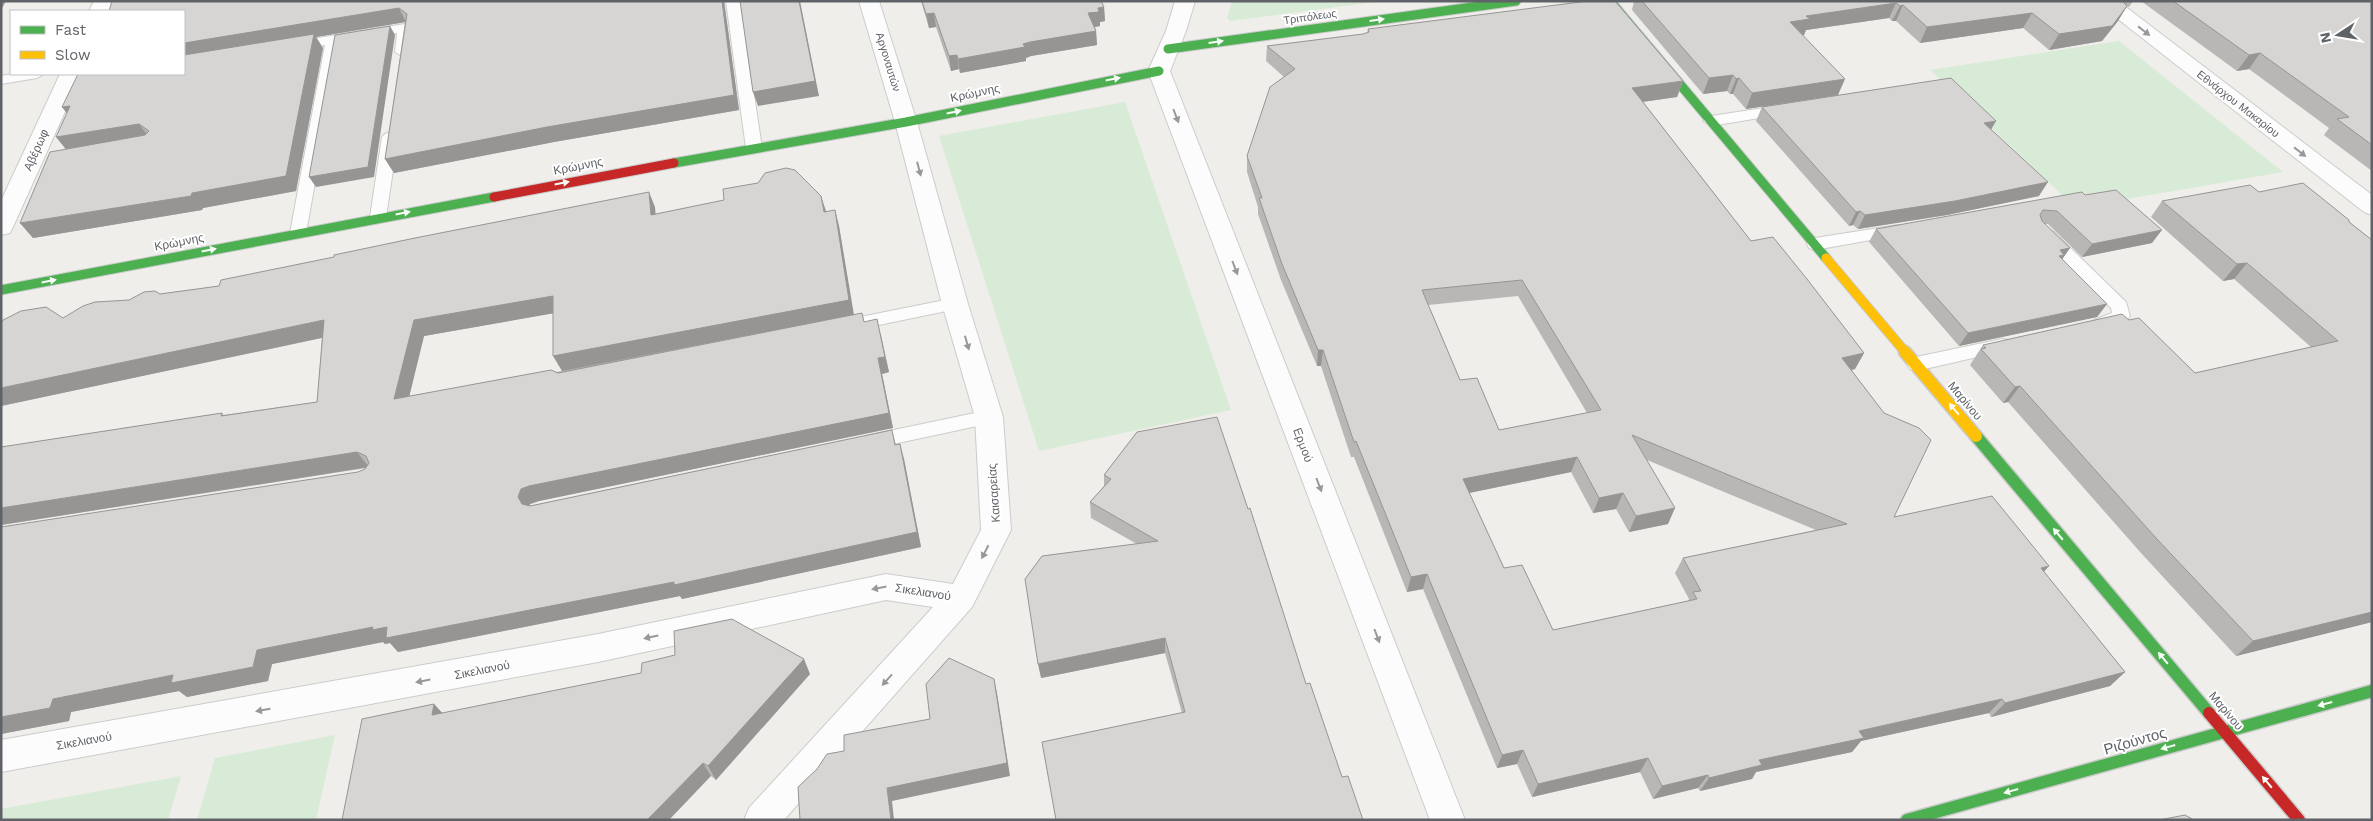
<svg xmlns="http://www.w3.org/2000/svg" width="2373" height="821" font-family="'Work Sans',sans-serif">
	<rect width="100%" height="100%" fill="#efeeea"/>
	<path fill="#d8ebd6" d="M 1232,1 L 1382,1 L 1230,21 L 1227,18 Z
		M 2119,41 L 2283,172 L 2076,208 L 1930,70 Z
		M 1125,102 L 1231,410 L 1039,451 L 939,136 Z
		M 335,735 L 316,820 L 197,820 L 215,758 Z
		M 181,776 L 168,820 L 1,820 L 1,809 Z"/>
	<g fill="none" stroke-linecap="round" stroke-linejoin="round">
		<defs>
			<path id="lane" d="M 726,1 L 740,1 L 762,148 L 759,151 L 749,151 L 746,148 Z
				M 405,24 L 412,28 L 407,55 L 402,56 L 395,52 L 397,33 L 340,43 L 306,233 L 304,237 L 292,237 L 290,233 L 325,45 L 293,50 L 286,46 L 293,42 Z
				M 12,74 L 44,74 L 37,78 L 1,84 L 1,76 Z
				M 1784,105 L 1791,110 L 1789,113 L 1711,126 L 1703,121 L 1711,116 Z
				M 390,132 L 395,134 L 398,137 L 386,217 L 384,221 L 372,221 L 370,217 L 382,137 L 385,134 Z
				M 1898,225 L 1904,226 L 1906,230 L 1904,234 L 1815,250 L 1809,248 L 1807,244 L 1809,240 L 1815,238 Z
				M 2048,230 L 2054,232 L 2126,302 L 2130,316 C 2123,327 2105,332 2094,328 L 2091,324 L 2094,320 L 2112,313 L 2111,308 L 2042,240 L 2040,236 L 2042,232 Z
				M 955,298 L 961,300 L 964,304 L 961,308 L 840,333 L 834,331 L 831,327 L 834,323 L 840,321 Z
				M 2002,339 L 2008,340 L 2011,345 L 2008,350 L 1916,371 L 1910,369 L 1907,364 L 1910,359 L 1916,357 Z
				M 989,410 L 996,412 L 998,417 L 996,422 L 870,449 L 863,447 L 860,442 L 863,437 L 870,435 Z"/>
			<path id="street" d="M 94,1 L 114,1 L 109,11 L 89,11 Z
				M 859,1 L 879,1 L 917,122 L 968,304 L 1003,417 L 1011,530 L 972,607 L 784,820 L 744,820 L 749,808 L 933,607 L 886,600 L 598,662 L 1,772 L 1,740 L 598,634 L 886,574 L 953,584 L 981,530 L 975,417 L 942,304 L 895,122 Z
				M 1175,1 L 1195,1 L 1186,31 L 1170,71 L 1465,820 L 1430,820 L 1148,71 L 1166,31 Z
				M 2095,1 L 2118,1 L 2372,195 L 2372,215 L 2364,212 Z
				M 60,74 L 82,74 L 13,227 L 10,233 L 1,235 L 1,201 Z"/>
			<path id="fast-far1" d="M 1610,1 L 1826,258
				M 1168,49 L 1516,1
				M 674,163 L 906,122 L 1159,71
				M 1,290 L 494,197"/>
			<path id="fast" d="M 1976,436 L 2209,713
				M 1907,820 L 2372,691"/>
			<path id="slow-far1" d="M 1826,258 L 1906,353"/>
			<path id="slow" d="M 1905,352 L 1976,436"/>
			<path id="jam-far1" d="M 494,197 L 674,163"/>
			<path id="jam" d="M 2209,713 L 2299,820"/>
		</defs>
		<use href="#lane" stroke="#cbcccc" stroke-width="2"/>
		<use href="#street" stroke="#cbcccc" stroke-width="2"/>
		<use href="#fast-far1" stroke="#cacacb" stroke-width="11"/>
		<use href="#fast" stroke="#cacacb" stroke-width="15"/>
		<use href="#slow-far1" stroke="#cacacb" stroke-width="11"/>
		<use href="#slow" stroke="#cacacb" stroke-width="15"/>
		<use href="#jam-far1" stroke="#cacacb" stroke-width="11"/>
		<use href="#jam" stroke="#cacacb" stroke-width="15"/>
		<use href="#lane" fill="#fdfcfc" fill-rule="evenodd"/>
		<use href="#street" fill="#fdfcfc" fill-rule="evenodd"/>
		<use href="#fast-far1" stroke="#4caf50" stroke-width="9"/>
		<use href="#fast" stroke="#4caf50" stroke-width="12"/>
		<use href="#slow-far1" stroke="#ffc107" stroke-width="9"/>
		<use href="#slow" stroke="#ffc107" stroke-width="12"/>
		<use href="#jam-far1" stroke="#c62828" stroke-width="9"/>
		<use href="#jam" stroke="#c62828" stroke-width="12"/>
	</g>
	<path fill="#b8b7b5" fill-rule="evenodd" d="M 724,1 L 739,110 L 554,142 L 394,173 L 385,159 L 405,22 L 316,37 L 323,48 L 296,191 L 203,208 L 202,210 L 33,238 L 20,223 L 66,149 L 67,113 L 62,107 L 184,74 L 184,11 Z
		M 921,1 L 1101,1 L 1104,7 L 1105,21 L 1100,22 L 1100,26 L 1095,27 L 1096,31 L 1097,45 L 1031,56 L 1026,58 L 1026,61 L 960,73 L 959,69 L 951,71 L 936,27 L 929,28 Z
		M 1634,1 L 2133,1 L 2129,7 L 2127,6 L 2118,21 L 2102,41 L 2049,50 L 2023,28 L 1920,43 L 1896,21 L 1892,21 L 1889,18 L 1806,30 L 1804,35 L 1802,35 L 1838,95 L 1991,129 L 2039,196 L 1947,215 L 1858,229 L 1853,225 L 1849,226 L 1756,121 L 1762,107 L 1819,98 L 1746,109 L 1733,94 L 1730,94 L 1727,91 L 1703,94 L 1632,10 Z
		M 2141,1 L 2372,1 L 2372,171 L 2324,135 L 2329,128 L 2249,69 L 2237,71 Z
		M 1368,29 L 1683,81 L 1677,97 L 1643,102 L 1751,241 L 1864,353 L 1855,369 L 1852,370 L 1894,517 L 2044,572 L 2125,672 L 2110,686 L 1991,717 L 1989,713 L 1861,741 L 1852,752 L 1756,772 L 1752,779 L 1700,791 L 1698,788 L 1653,799 L 1640,772 L 1532,797 L 1517,764 L 1497,768 L 1423,589 L 1407,592 L 1354,457 L 1351,457 L 1321,366 L 1317,366 L 1281,280 L 1258,214 L 1258,207 L 1247,172 L 1247,156 L 1284,77 L 1266,61 L 1267,46 L 1363,34 L 1367,33 ZM 1518,296 L 1587,413 L 1499,430 L 1460,380 L 1428,305 ZM 1647,460 L 1816,530 L 1683,558 L 1675,573 L 1689,599 L 1688,601 L 1553,630 L 1504,568 L 1469,493 L 1571,472 L 1593,513 L 1616,509 L 1629,532 L 1668,524 Z
		M 2259,192 L 2349,222 L 2372,240 L 2372,622 L 2236,656 L 2141,553 L 2008,402 L 2003,403 L 1970,365 L 1983,345 L 2129,320 L 2195,373 L 2311,347 L 2234,279 L 2223,281 L 2151,217 L 2162,201 Z
		M 2085,195 L 2152,243 L 2082,257 L 2048,224 L 2044,224 L 2070,248 L 2062,259 L 2107,304 L 2097,317 L 1959,346 L 1869,242 L 1876,229 Z
		M 655,207 L 655,214 L 826,212 L 835,210 L 839,226 L 853,315 L 881,335 L 889,372 L 882,374 L 893,428 L 539,501 L 530,504 L 530,506 L 892,430 L 896,445 L 904,459 L 921,547 L 682,599 L 680,596 L 398,652 L 390,643 L 385,644 L 383,642 L 272,664 L 268,681 L 187,697 L 179,691 L 71,712 L 69,721 L 1,734 L 358,472 L 365,469 L 366,468 L 1,525 L 2,447 L 222,413 L 224,415 L 317,402 L 322,338 L 1,406 L 1,323 L 63,318 L 129,300 L 160,294 L 219,286 ZM 553,313 L 562,371 L 409,396 L 424,336 Z
		M 1137,432 L 1306,684 L 1342,777 L 1182,713 L 1165,653 L 1041,678 L 1137,544 L 1091,518 L 1090,502 L 1104,486 L 1104,475 Z
		M 810,674 L 716,780 L 711,776 L 342,820 L 434,704 L 442,713 Z"/>
	<path fill="#969594" d="M 1,1 L 6,1 L 1,10 Z
		M 722,1 L 724,1 L 739,110 L 554,142 L 394,173 L 385,159 Z
		M 799,1 L 800,1 L 819,96 L 758,106 L 753,92 Z
		M 1896,3 L 1889,18 L 1806,30 L 1804,35 L 1783,38 L 1790,22 L 1806,16 Z
		M 1903,5 L 1896,21 L 1892,21 L 1900,6 Z
		M 2127,6 L 2118,21 L 2102,41 L 2049,50 L 2059,34 Z
		M 1104,7 L 1105,21 L 1100,22 L 1100,26 L 1089,28 L 1088,13 L 1098,8 Z
		M 399,8 L 406,22 L 316,37 L 323,48 L 296,191 L 203,208 L 202,210 L 33,238 L 20,223 L 191,196 L 184,59 L 184,43 Z
		M 934,13 L 936,27 L 929,28 L 926,14 Z
		M 2032,13 L 2023,28 L 1920,43 L 1927,27 Z
		M 390,26 L 395,35 L 374,177 L 316,187 L 309,177 Z
		M 1096,31 L 1097,45 L 1031,56 L 1026,58 L 1026,61 L 960,73 L 958,59 L 1030,42 Z
		M 2260,53 L 2249,69 L 2237,71 L 2249,55 Z
		M 957,55 L 959,69 L 951,71 L 949,56 Z
		M 1733,75 L 1727,91 L 1703,94 L 1709,78 Z
		M 1739,78 L 1733,94 L 1730,94 L 1736,79 Z
		M 1845,79 L 1838,95 L 1746,109 L 1752,93 Z
		M 1683,81 L 1677,97 L 1627,104 L 1632,88 Z
		M 70,106 L 73,121 L 62,107 Z
		M 1996,121 L 1988,135 L 1984,123 Z
		M 139,124 L 150,138 L 68,152 L 56,137 Z
		M 2048,182 L 2039,196 L 1947,215 L 1858,229 L 1865,215 Z
		M 649,192 L 655,207 L 657,230 L 651,215 Z
		M 821,196 L 826,211 L 828,228 L 824,212 Z
		M 835,210 L 839,226 L 854,315 L 562,371 L 553,356 Z
		M 1860,211 L 1853,225 L 1849,226 L 1856,212 Z
		M 2162,230 L 2152,243 L 2082,257 L 2092,244 Z
		M 2070,248 L 2061,261 L 2056,268 L 2060,250 Z
		M 2247,263 L 2234,279 L 2223,281 L 2237,264 Z
		M 553,296 L 561,312 L 424,336 L 405,414 L 394,399 L 414,320 Z
		M 2107,304 L 2097,317 L 1959,346 L 1968,333 Z
		M 877,319 L 889,372 L 882,374 L 893,428 L 539,501 L 530,504 L 527,512 L 518,497 L 521,489 L 878,358 Z
		M 324,320 L 335,335 L 1,406 L 1,388 Z
		M 1318,350 L 1323,350 L 1321,366 L 1317,366 Z
		M 1864,353 L 1855,369 L 1833,374 L 1842,358 Z
		M 2020,386 L 2008,402 L 2003,403 L 2015,387 Z
		M 900,444 L 904,459 L 921,547 L 682,599 L 680,596 L 398,652 L 390,643 L 385,644 L 383,642 L 272,664 L 268,681 L 187,697 L 179,691 L 71,712 L 69,721 L 1,734 L 1,717 L 53,699 L 173,675 L 257,650 Z
		M 357,452 L 369,467 L 1,525 L 1,508 Z
		M 1577,457 L 1571,472 L 1459,495 L 1463,479 Z
		M 1623,493 L 1616,509 L 1593,513 L 1599,498 Z
		M 1675,508 L 1668,524 L 1629,532 L 1636,516 Z
		M 2049,566 L 2036,581 L 2041,568 Z
		M 1427,574 L 1423,589 L 1407,592 L 1411,577 Z
		M 2372,612 L 2372,622 L 2236,656 L 2253,641 Z
		M 1165,638 L 1165,653 L 1041,678 L 1038,664 Z
		M 804,659 L 810,674 L 716,780 L 708,766 Z
		M 2125,672 L 2110,686 L 1991,717 L 2005,703 Z
		M 994,679 L 997,693 L 1010,776 L 892,801 L 894,820 L 891,820 L 887,788 Z
		M 2002,699 L 1989,713 L 1861,741 L 1852,752 L 1756,772 L 1752,779 L 1700,791 L 1709,778 L 1759,760 L 1859,731 Z
		M 434,704 L 447,718 L 432,715 Z
		M 1523,750 L 1517,764 L 1497,768 L 1502,755 Z
		M 1648,758 L 1640,772 L 1532,797 L 1538,784 Z
		M 703,763 L 711,776 L 669,820 L 647,820 Z
		M 1708,775 L 1698,788 L 1653,799 L 1662,786 Z"/>
	<path fill="#d6d5d3" stroke="#969594" fill-rule="evenodd" d="M 112,1 L 722,1 L 734,95 L 547,127 L 385,159 L 407,14 L 399,8 L 184,43 L 184,11 L 109,11 Z
		M 740,1 L 799,1 L 815,81 L 753,92 Z
		M 922,1 L 1101,1 L 1104,7 L 1098,8 L 1099,12 L 1088,13 L 1096,31 L 1030,42 L 1023,44 L 1025,47 L 958,59 L 957,55 L 949,56 L 934,13 L 926,14 Z
		M 1588,1 L 1615,1 L 1683,81 L 1632,88 L 1751,241 L 1773,237 L 1807,279 L 1864,353 L 1842,358 L 1884,413 L 1919,428 L 1931,440 L 1894,517 L 1992,496 L 2049,566 L 2041,568 L 2125,672 L 2005,703 L 2002,699 L 1859,731 L 1864,738 L 1759,760 L 1762,765 L 1709,778 L 1708,775 L 1662,786 L 1648,758 L 1538,784 L 1523,750 L 1502,755 L 1427,574 L 1411,577 L 1356,441 L 1354,442 L 1323,350 L 1318,350 L 1282,264 L 1259,198 L 1262,198 L 1247,156 L 1270,87 L 1295,69 L 1267,46 L 1363,34 L 1369,32 L 1368,29 ZM 1522,280 L 1601,410 L 1499,430 L 1477,378 L 1460,380 L 1422,290 ZM 1632,435 L 1847,524 L 1683,558 L 1701,591 L 1693,592 L 1697,599 L 1553,630 L 1522,565 L 1504,568 L 1463,479 L 1577,457 L 1599,498 L 1623,493 L 1636,516 L 1675,508 Z
		M 1642,1 L 2122,1 L 2127,6 L 2112,26 L 2059,34 L 2032,13 L 1927,27 L 1903,5 L 1900,6 L 1896,3 L 1806,16 L 1810,19 L 1790,22 L 1845,79 L 1752,93 L 1739,78 L 1736,79 L 1733,75 L 1709,78 Z
		M 2173,1 L 2372,1 L 2372,145 L 2337,119 L 2349,117 L 2260,53 L 2249,55 Z
		M 390,26 L 368,167 L 309,177 L 335,35 Z
		M 314,34 L 286,176 L 192,193 L 191,196 L 20,223 L 50,152 L 145,135 L 149,131 L 139,124 L 56,137 L 70,106 L 62,107 L 78,74 L 184,74 L 184,55 Z
		M 1951,78 L 1996,121 L 1984,123 L 2048,182 L 1955,201 L 1865,215 L 1860,211 L 1856,212 L 1762,107 Z
		M 786,168 L 795,170 L 821,196 L 824,212 L 835,210 L 849,300 L 553,356 L 553,296 L 414,320 L 394,399 L 551,370 L 558,373 L 862,313 L 864,322 L 877,319 L 885,357 L 878,358 L 889,413 L 529,486 L 521,489 L 518,497 L 522,504 L 530,506 L 892,430 L 895,445 L 900,444 L 917,532 L 674,585 L 674,582 L 386,638 L 387,627 L 372,630 L 373,627 L 257,650 L 253,667 L 171,683 L 173,675 L 53,699 L 50,708 L 1,717 L 1,527 L 358,472 L 365,469 L 369,463 L 366,456 L 357,452 L 1,508 L 1,447 L 222,413 L 221,416 L 317,402 L 324,320 L 1,388 L 1,323 L 3,320 L 21,311 L 46,307 L 63,318 L 83,306 L 95,302 L 129,300 L 144,292 L 155,291 L 160,294 L 219,286 L 221,280 L 334,257 L 334,255 L 415,238 L 649,192 L 651,215 L 724,200 L 723,189 L 758,183 L 765,173 Z
		M 2303,183 L 2349,220 L 2349,222 L 2372,240 L 2372,612 L 2253,641 L 2156,538 L 2020,386 L 2015,387 L 1981,349 L 1986,348 L 1983,345 L 2122,314 L 2129,320 L 2139,318 L 2195,373 L 2338,341 L 2247,263 L 2237,264 L 2162,201 L 2250,185 L 2259,192 Z
		M 2116,190 L 2162,230 L 2092,244 L 2057,211 L 2043,210 L 2040,215 L 2042,221 L 2070,248 L 2060,250 L 2064,255 L 2059,256 L 2107,304 L 1968,333 L 1876,229 L 2082,192 L 2085,195 Z
		M 1217,417 L 1248,509 L 1250,508 L 1306,684 L 1310,683 L 1342,777 L 1348,776 L 1363,820 L 1056,820 L 1042,742 L 1185,712 L 1165,638 L 1038,664 L 1025,579 L 1042,556 L 1158,541 L 1090,502 L 1111,479 L 1104,475 L 1137,432 Z
		M 732,619 L 804,659 L 708,766 L 703,763 L 647,820 L 342,820 L 362,719 L 434,704 L 432,715 L 641,673 L 642,663 L 675,655 L 674,631 Z
		M 949,658 L 994,679 L 1007,763 L 887,788 L 891,820 L 800,820 L 798,787 L 817,769 L 827,754 L 844,751 L 844,735 L 930,719 L 926,684 Z
		M 2185,815 L 2194,820 L 2159,820 Z"/>
	<defs><path id="oneway-solid" d="M-6-.8H1V-3.2L6.5 0L1 3.2V.8H-6Z" transform="scale(1.25)"/></defs>
	<g fill="#f6fbf6">
		<use href="#oneway-solid" transform="translate(1377 20) rotate(-8)"/>
		<use href="#oneway-solid" transform="translate(1216 42) rotate(-8)"/>
		<use href="#oneway-solid" transform="translate(1113 79) rotate(-11)"/>
		<use href="#oneway-solid" transform="translate(954 112) rotate(-12)"/>
		<use href="#oneway-solid" transform="translate(562 183) rotate(-11)"/>
		<use href="#oneway-solid" transform="translate(403 213) rotate(-11)"/>
		<use href="#oneway-solid" transform="translate(209 250) rotate(-11)"/>
		<use href="#oneway-solid" transform="translate(49 281) rotate(-11)"/>
		<use href="#oneway-solid" transform="translate(1954 409) rotate(-130)"/>
		<use href="#oneway-solid" transform="translate(2058 534) rotate(-130)"/>
		<use href="#oneway-solid" transform="translate(2163 658) rotate(-130)"/>
		<use href="#oneway-solid" transform="translate(2325 704) rotate(165)"/>
		<use href="#oneway-solid" transform="translate(2168 747) rotate(164)"/>
		<use href="#oneway-solid" transform="translate(2267 782) rotate(-130)"/>
		<use href="#oneway-solid" transform="translate(2011 791) rotate(164)"/>
	</g>
	<g fill="#96999c">
		<use href="#oneway-solid" transform="translate(2144 31) rotate(38)"/>
		<use href="#oneway-solid" transform="translate(1176 116) rotate(69)"/>
		<use href="#oneway-solid" transform="translate(2300 152) rotate(38)"/>
		<use href="#oneway-solid" transform="translate(919 169) rotate(75)"/>
		<use href="#oneway-solid" transform="translate(1235 268) rotate(69)"/>
		<use href="#oneway-solid" transform="translate(967 343) rotate(74)"/>
		<use href="#oneway-solid" transform="translate(1319 485) rotate(69)"/>
		<use href="#oneway-solid" transform="translate(985 552) rotate(117)"/>
		<use href="#oneway-solid" transform="translate(879 588) rotate(169)"/>
		<use href="#oneway-solid" transform="translate(1377 636) rotate(69)"/>
		<use href="#oneway-solid" transform="translate(651 637) rotate(168)"/>
		<use href="#oneway-solid" transform="translate(887 680) rotate(132)"/>
		<use href="#oneway-solid" transform="translate(423 681) rotate(169)"/>
		<use href="#oneway-solid" transform="translate(263 710) rotate(170)"/>
	</g>
	<g text-anchor="middle" dominant-baseline="central" stroke-width="4" stroke-linejoin="round" paint-order="stroke">
		<g font-size="11" fill="#5f6368" stroke="#fff">
			<text transform="translate(1310 17) rotate(-8)">Τριπόλεως</text>
			<text transform="translate(888 62) rotate(73)">Αργοναυτών</text>
			<text transform="translate(2238 104) rotate(38)">Εθνάρχου Μακαρίου</text>
		</g>
		<g font-size="12" fill="#5f6368" stroke="#fff">
			<text transform="translate(975 93) rotate(-12)">Κρώμνης</text>
			<text transform="translate(36 150) rotate(-66)">Αβέρωφ</text>
			<text transform="translate(578 166) rotate(-11)">Κρώμνης</text>
			<text transform="translate(179 242) rotate(-11)">Κρώμνης</text>
			<text transform="translate(1965 401) rotate(50)">Μαρίνου</text>
			<text transform="translate(1303 445) rotate(69)">Ερμού</text>
			<text transform="translate(994 493) rotate(-94)">Καισαρείας</text>
			<text transform="translate(923 592) rotate(9)">Σικελιανού</text>
			<text transform="translate(482 670) rotate(-11)">Σικελιανού</text>
			<text transform="translate(2226 711) rotate(50)">Μαρίνου</text>
			<text transform="translate(84 741) rotate(-10)">Σικελιανού</text>
		</g>
		<g font-size="15" fill="#5f6368" stroke="#fff">
			<text transform="translate(2135 741) rotate(-16)">Ριζούντος</text>
		</g>
	</g>
	<rect width="2373" height="821" fill="none" stroke="#5f6368" stroke-width="5"/>
	<rect x="10" y="10" width="175" height="65" fill="#ffffff" stroke="#bfc1c3"/>
	<rect x="20" y="26" width="25" height="8" fill="#4caf50" stroke="#bfc1c3"/>
	<text x="55" y="35" font-size="15" fill="#5f6368">Fast</text>
	<rect x="20" y="51" width="25" height="8" fill="#ffc107" stroke="#bfc1c3"/>
	<text x="55" y="60" font-size="15" fill="#5f6368">Slow</text>
	<g transform="translate(2338 35) rotate(258)" stroke="#ffffff" stroke-width="4" paint-order="stroke">
	<path d="M0-4L9 19L0 12L-9 19Z" fill="#5f6368"/>
	<text y="-8" font-size="14" font-weight="bold" text-anchor="middle" fill="#5f6368">N</text>
	</g>
</svg>
